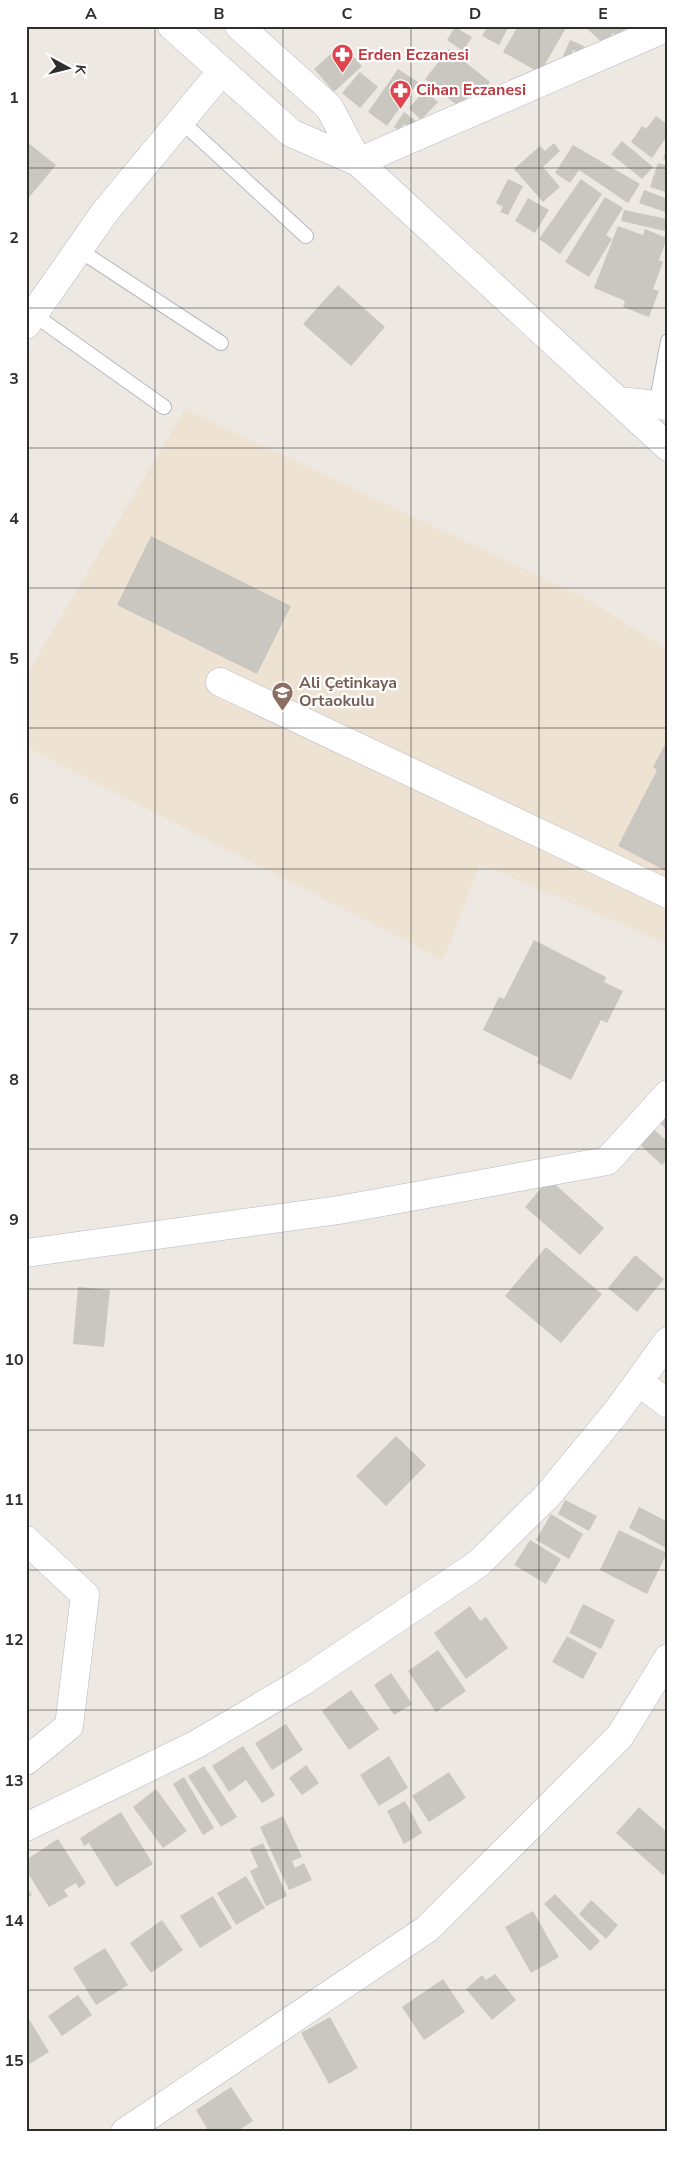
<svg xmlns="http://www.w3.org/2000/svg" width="694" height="2158" font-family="'Nunito Sans',sans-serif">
	<rect width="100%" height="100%" fill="#eee8e2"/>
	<path fill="#eee2d3" d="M 185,409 L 584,597 L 668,650 L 668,944 L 480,864 L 443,960 L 26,747 L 26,675 Z"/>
	<path fill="#cac6c0" d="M 488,26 L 509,26 L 499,45 L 482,36 Z
		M 518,26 L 567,26 L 540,73 L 503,52 Z
		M 584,26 L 628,26 L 618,37 L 613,33 L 604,44 Z
		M 455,27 L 472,37 L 463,51 L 447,40 Z
		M 570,40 L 584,46 L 582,53 L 573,50 L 569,59 L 563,56 Z
		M 342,44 L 362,66 L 334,92 L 314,69 Z
		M 449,49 L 490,82 L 478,97 L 472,92 L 459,107 L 425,79 Z
		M 398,69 L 418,82 L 387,126 L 368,112 Z
		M 360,72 L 378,87 L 360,108 L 342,93 Z
		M 425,90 L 438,102 L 421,120 L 409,108 Z
		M 404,112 L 416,121 L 410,129 L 404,124 L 399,130 L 394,127 Z
		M 656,116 L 668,125 L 668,135 L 652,158 L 631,142 L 642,126 L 646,129 Z
		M 26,141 L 56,165 L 26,201 Z
		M 622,141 L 653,167 L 642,179 L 611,154 Z
		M 554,143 L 560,151 L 543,167 L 560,187 L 543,202 L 514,169 L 540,146 L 545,151 Z
		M 668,143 L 668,160 L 663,159 Z
		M 573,145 L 640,184 L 628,203 L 579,170 L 570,183 L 555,173 Z
		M 658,163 L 668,166 L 668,193 L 650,187 Z
		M 508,179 L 523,186 L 508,215 L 500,212 L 503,207 L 496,203 Z
		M 581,179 L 602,194 L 560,254 L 539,239 Z
		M 644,190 L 668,199 L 668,213 L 639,203 Z
		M 605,197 L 623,208 L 606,235 L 612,239 L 589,277 L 565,262 Z
		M 528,198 L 549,210 L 535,233 L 515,221 Z
		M 624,210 L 667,219 L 665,231 L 621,221 Z
		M 618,226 L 643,235 L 645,229 L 667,238 L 659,260 L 663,262 L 653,289 L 659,291 L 649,317 L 623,307 L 625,301 L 594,288 Z
		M 338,285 L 385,327 L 351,366 L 303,324 Z
		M 151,536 L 291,606 L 257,674 L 117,605 Z
		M 668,739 L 668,872 L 618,846 L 657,770 L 653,767 Z
		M 534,940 L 606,977 L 604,982 L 623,991 L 607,1023 L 601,1020 L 571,1080 L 537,1063 L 539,1058 L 483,1030 L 499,997 L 504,999 Z
		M 668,1115 L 668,1131 L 660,1123 Z
		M 651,1127 L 668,1142 L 668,1159 L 662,1165 L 638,1143 Z
		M 549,1179 L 604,1228 L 580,1255 L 525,1207 Z
		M 546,1247 L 602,1294 L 561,1343 L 505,1296 Z
		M 635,1255 L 664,1279 L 637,1312 L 608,1288 Z
		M 78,1287 L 110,1290 L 104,1347 L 73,1344 Z
		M 396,1436 L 426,1465 L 386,1506 L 356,1476 Z
		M 565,1500 L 597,1516 L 589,1531 L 558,1514 Z
		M 639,1507 L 668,1522 L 666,1548 L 629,1528 Z
		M 551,1514 L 583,1534 L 569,1559 L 536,1540 Z
		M 619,1530 L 667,1553 L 647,1594 L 600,1570 Z
		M 530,1540 L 561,1559 L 546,1584 L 514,1565 Z
		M 583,1604 L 615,1620 L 601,1649 L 569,1633 Z
		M 470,1606 L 480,1621 L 486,1617 L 508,1648 L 466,1679 L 434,1633 Z
		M 567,1636 L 597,1653 L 583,1679 L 552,1662 Z
		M 438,1650 L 466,1691 L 436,1712 L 408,1671 Z
		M 391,1673 L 412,1704 L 394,1715 L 374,1685 Z
		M 351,1690 L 379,1729 L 349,1750 L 322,1711 Z
		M 286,1724 L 303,1750 L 272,1770 L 255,1743 Z
		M 243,1746 L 275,1795 L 262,1803 L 246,1780 L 229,1792 L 212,1766 Z
		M 389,1756 L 408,1788 L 379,1806 L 360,1775 Z
		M 306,1765 L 319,1783 L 302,1795 L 289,1778 Z
		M 204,1766 L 237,1817 L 221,1827 L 188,1776 Z
		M 449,1772 L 466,1798 L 429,1822 L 412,1796 Z
		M 184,1777 L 214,1828 L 203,1835 L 173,1784 Z
		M 156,1789 L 187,1831 L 163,1848 L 133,1807 Z
		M 405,1801 L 422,1833 L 404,1844 L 387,1811 Z
		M 639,1807 L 668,1833 L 668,1870 L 663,1875 L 616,1833 Z
		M 121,1812 L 153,1864 L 116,1887 L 89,1843 L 84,1846 L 80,1838 Z
		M 283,1816 L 302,1857 L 292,1861 L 295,1868 L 304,1863 L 312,1880 L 289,1890 L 260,1827 Z
		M 58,1839 L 86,1883 L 79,1888 L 76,1883 L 64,1890 L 68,1896 L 49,1907 L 26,1870 L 26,1860 Z
		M 263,1843 L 287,1896 L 266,1906 L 250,1871 L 258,1867 L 250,1849 Z
		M 246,1876 L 265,1908 L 236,1925 L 217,1893 Z
		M 26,1886 L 32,1895 L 26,1898 Z
		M 555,1894 L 600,1941 L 590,1951 L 544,1904 Z
		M 213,1896 L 232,1928 L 200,1948 L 180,1916 Z
		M 591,1900 L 618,1925 L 606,1939 L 579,1914 Z
		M 533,1911 L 559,1957 L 531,1973 L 505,1927 Z
		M 162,1920 L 183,1950 L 151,1973 L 130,1943 Z
		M 105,1948 L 128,1985 L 96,2005 L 73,1968 Z
		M 495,1974 L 516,2000 L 492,2020 L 466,1989 L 482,1975 L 486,1980 Z
		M 443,1979 L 465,2012 L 424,2040 L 402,2007 Z
		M 78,1995 L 92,2015 L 62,2036 L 48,2016 Z
		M 330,2017 L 358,2068 L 329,2084 L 301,2033 Z
		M 29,2019 L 49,2052 L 26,2066 L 26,2021 Z
		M 231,2087 L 253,2121 L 236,2132 L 209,2132 L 196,2110 Z"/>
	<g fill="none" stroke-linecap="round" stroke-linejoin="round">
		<defs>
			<path id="lane" d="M 181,121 L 306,236
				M 79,250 L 221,343
				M 33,314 L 164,407
				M 656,406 L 668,341"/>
			<path id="street" d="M 358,162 L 668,27
				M 26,325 L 105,212 L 222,71
				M 618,401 L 668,406
				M 220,682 L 668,894
				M 26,1253 L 339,1210 L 607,1161 L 668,1094
				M 639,1382 L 668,1404
				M 26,1540 L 85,1595 L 69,1726 L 26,1761
				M 125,2132 L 427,1929 L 620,1736 L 668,1658"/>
			<path id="secondary" d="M 172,26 L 291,133 L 358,162 L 668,447
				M 239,26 L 329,107 L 358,162
				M 26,1827 L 197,1744 L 302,1682 L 478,1564 L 549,1494 L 618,1410 L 668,1341"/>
		</defs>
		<use href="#lane" stroke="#b5b8c0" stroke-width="16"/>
		<use href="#street" stroke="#b5b8c0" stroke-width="29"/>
		<use href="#secondary" stroke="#b5b8c0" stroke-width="29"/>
		<use href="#lane" stroke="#fff" stroke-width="14"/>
		<use href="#street" stroke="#fff" stroke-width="28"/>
		<use href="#secondary" stroke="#fff" stroke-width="28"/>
	</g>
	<path fill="none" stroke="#2e2e2e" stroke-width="1" stroke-opacity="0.55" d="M 155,26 L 155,2132M 283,26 L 283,2132M 411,26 L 411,2132M 539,26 L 539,2132M 26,168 L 668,168M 26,308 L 668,308M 26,448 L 668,448M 26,588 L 668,588M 26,728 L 668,728M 26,869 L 668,869M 26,1009 L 668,1009M 26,1149 L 668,1149M 26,1289 L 668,1289M 26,1430 L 668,1430M 26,1570 L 668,1570M 26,1710 L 668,1710M 26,1850 L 668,1850M 26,1990 L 668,1990"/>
	<defs>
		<symbol id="pharmacy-pin" viewBox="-11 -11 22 30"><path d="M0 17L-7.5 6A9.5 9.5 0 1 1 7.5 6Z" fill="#e0444e" stroke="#fff"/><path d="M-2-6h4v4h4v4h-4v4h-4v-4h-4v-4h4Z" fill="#fff"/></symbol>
		<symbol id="school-pin" viewBox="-11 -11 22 30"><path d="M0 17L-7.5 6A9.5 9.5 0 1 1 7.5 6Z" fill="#8d6e63" stroke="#fff"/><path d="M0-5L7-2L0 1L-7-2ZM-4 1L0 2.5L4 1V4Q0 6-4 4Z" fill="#fff"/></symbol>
	</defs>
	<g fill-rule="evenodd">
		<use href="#pharmacy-pin" x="330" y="42" width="25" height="34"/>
		<use href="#pharmacy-pin" x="388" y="78" width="25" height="34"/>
		<use href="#school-pin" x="270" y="680" width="25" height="34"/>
	</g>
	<g text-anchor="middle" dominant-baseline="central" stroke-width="4.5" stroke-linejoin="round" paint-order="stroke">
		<g font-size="16" font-weight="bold" fill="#be3a42" stroke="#fff" text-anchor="start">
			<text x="358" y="55">Erden Eczanesi</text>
			<text x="416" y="90">Cihan Eczanesi</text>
		</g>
		<g font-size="16" font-weight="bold" fill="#785e54" stroke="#fff" text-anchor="start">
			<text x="299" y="683">Ali Çetinkaya<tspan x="299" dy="18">Ortaokulu</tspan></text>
		</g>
	</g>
	<rect width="694" height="2158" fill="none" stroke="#ffffff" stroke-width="55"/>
	<g transform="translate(68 68) rotate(97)" stroke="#ffffff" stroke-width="4" paint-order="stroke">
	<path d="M0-4L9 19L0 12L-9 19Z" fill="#2e2e2e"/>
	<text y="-8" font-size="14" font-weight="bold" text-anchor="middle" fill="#2e2e2e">K</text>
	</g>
	<rect x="28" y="28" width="638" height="2102" fill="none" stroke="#2e2e2e" stroke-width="2"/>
	<g font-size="16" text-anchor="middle" font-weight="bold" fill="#2e2e2e">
		<text x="91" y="19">A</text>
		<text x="219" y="19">B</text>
		<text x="347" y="19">C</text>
		<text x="475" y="19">D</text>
		<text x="603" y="19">E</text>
		<text x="14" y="103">1</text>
		<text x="14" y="243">2</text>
		<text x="14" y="384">3</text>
		<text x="14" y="524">4</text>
		<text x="14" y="664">5</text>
		<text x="14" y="804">6</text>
		<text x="14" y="944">7</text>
		<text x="14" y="1085">8</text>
		<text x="14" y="1225">9</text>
		<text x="14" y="1365">10</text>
		<text x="14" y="1505">11</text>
		<text x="14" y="1645">12</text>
		<text x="14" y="1786">13</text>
		<text x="14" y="1926">14</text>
		<text x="14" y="2066">15</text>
	</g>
</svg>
